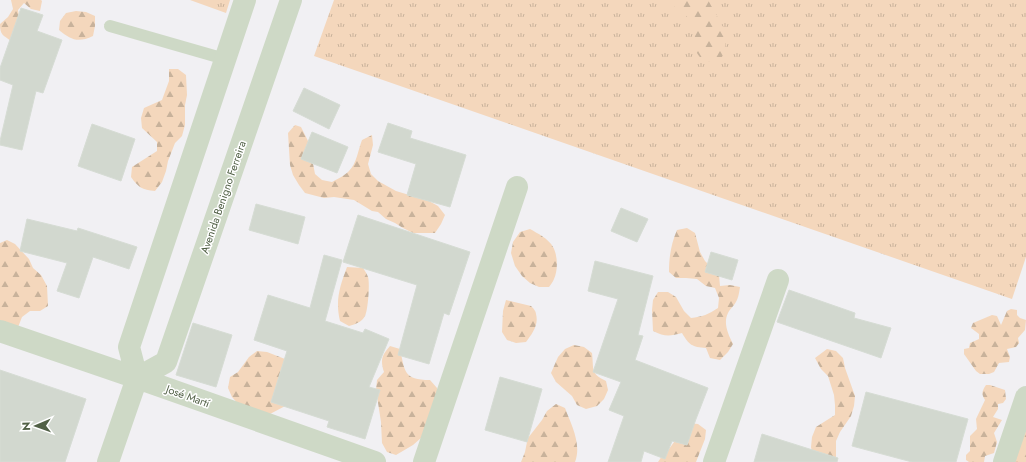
<svg xmlns="http://www.w3.org/2000/svg" width="1026" height="462" font-family="Jost,sans-serif">
	<defs>
		<pattern id="grass-tufts" width="24" height="20" patternUnits="userSpaceOnUse"><rect width="24" height="20" fill="#f4d7bc"/><path d="M3 7l-1-3M5 7V3M7 7l1-3M15 17l-1-3M17 17v-4M19 17l1-3" fill="none" stroke="#c8b29b"/></pattern>
		<pattern id="forest-firs" width="22" height="20" patternUnits="userSpaceOnUse"><rect width="22" height="20" fill="#f4d7bc"/><path d="M5 1l3.5 6h-7zM16 11l3.5 6h-7z" fill="#c8b29b"/></pattern>
	</defs>
	<rect width="100%" height="100%" fill="#f1f0f3"/>
	<path fill="url(#grass-tufts)" d="M 190,0 L 230,0 L 226,13 Z
		M 334,0 L 1026,0 L 1026,257 L 1012,299 L 314,56 Z"/>
	<path fill="url(#forest-firs)" d="M 11,0 L 41,0 L 42,1 L 40,11 L 31,9 L 24,3 L 18,10 L 21,28 L 11,41 C 3,35 0,35 0,24 L 8,17 L 13,9 Z
		M 674,0 L 708,0 L 723,27 L 726,38 L 724,54 L 718,62 C 708,61 703,63 697,53 C 696,46 694,24 689,19 C 684,12 674,10 671,1 L 673,3 Z
		M 76,11 L 86,12 L 95,16 L 95,26 L 93,36 C 78,43 71,40 59,30 L 60,21 L 66,13 Z
		M 169,69 L 178,69 L 186,75 L 187,95 L 185,105 L 185,125 L 182,136 L 175,143 L 168,161 L 166,171 L 162,182 L 155,191 C 142,190 138,187 131,177 L 132,167 L 157,151 L 157,142 L 142,128 L 141,118 L 144,108 L 162,100 L 169,81 Z
		M 295,125 L 301,127 L 309,143 L 315,174 L 322,180 L 332,182 C 338,179 345,175 349,171 C 357,163 358,150 362,140 L 372,135 L 373,145 L 368,164 L 371,174 L 378,181 L 396,191 L 429,201 L 438,206 L 445,215 L 441,224 L 435,233 L 413,233 L 403,228 L 395,223 L 386,219 L 378,212 L 372,211 L 354,200 L 334,197 L 324,198 L 305,193 L 299,185 L 293,175 L 290,165 L 288,133 Z
		M 687,228 L 695,233 L 700,252 L 705,261 L 719,275 L 720,286 L 730,285 L 740,287 C 739,294 738,300 734,305 C 732,308 729,310 728,313 C 723,323 728,334 733,344 L 728,352 L 720,360 L 710,358 L 706,348 C 692,347 689,345 682,333 C 670,336 665,337 653,331 L 652,310 L 653,300 L 658,292 L 668,292 L 676,297 L 684,311 L 691,318 C 702,317 709,314 718,308 L 719,298 L 715,288 L 706,286 L 697,279 L 686,278 L 676,278 L 669,272 C 669,257 671,244 677,230 Z
		M 530,229 C 537,233 549,239 553,247 C 558,256 558,270 554,279 C 553,282 551,284 549,287 L 539,287 L 530,283 L 522,276 L 515,266 L 511,253 L 513,242 L 520,232 Z
		M 7,240 L 15,244 L 29,259 L 33,268 L 41,275 L 47,286 L 48,306 L 40,311 L 30,311 L 22,317 L 15,335 L 0,340 L 0,243 Z
		M 347,267 L 363,268 C 365,271 367,274 368,277 C 370,283 368,310 365,316 C 362,322 356,324 349,326 L 340,321 C 335,300 340,286 347,267 Z
		M 506,300 L 531,306 C 533,308 536,311 536,314 C 539,325 532,334 526,342 L 516,343 L 507,340 L 502,332 L 503,311 Z
		M 1011,309 L 1017,310 L 1017,315 L 1020,318 L 1026,320 L 1025,330 L 1018,338 L 1019,343 L 1016,347 L 1007,349 L 1010,357 L 1009,362 L 999,363 L 994,372 L 989,374 L 980,374 L 976,371 L 964,354 L 964,349 L 969,348 L 970,343 L 979,339 L 979,334 L 971,328 L 973,323 L 992,315 L 997,316 L 1001,325 L 1007,311 Z
		M 574,345 L 584,347 L 592,353 C 594,370 590,373 606,381 L 608,390 L 604,399 L 597,406 L 586,409 L 577,405 L 572,396 L 556,382 L 551,373 L 558,357 L 565,349 Z
		M 390,346 L 400,349 C 405,371 403,380 430,380 L 437,388 L 437,397 L 421,438 L 413,445 L 396,455 L 387,452 L 382,443 L 381,422 L 376,390 L 377,380 L 384,372 C 380,360 382,355 390,346 Z
		M 827,349 L 836,351 L 843,358 L 845,368 L 855,396 L 854,406 L 851,416 L 840,432 L 836,441 L 836,460 L 813,457 L 811,447 L 812,437 L 816,427 L 835,415 L 835,405 L 834,395 L 828,376 L 821,369 L 815,358 Z
		M 257,351 L 267,352 L 285,359 L 289,404 L 270,414 L 239,405 L 232,397 L 228,388 L 230,377 L 238,372 L 249,357 Z
		M 986,385 L 990,385 L 1005,390 L 1006,399 L 1003,403 L 998,404 L 998,409 L 993,417 L 1002,420 L 994,433 L 997,442 L 994,453 L 985,456 L 984,462 L 969,462 L 966,460 L 966,455 L 970,451 L 970,436 L 977,429 L 976,419 L 985,400 C 981,394 982,391 986,385 Z
		M 556,404 L 565,408 C 571,424 582,444 575,462 L 521,462 L 525,452 L 527,442 L 528,438 L 542,420 L 547,411 Z
		M 1026,420 L 1026,462 L 1011,462 Z
		M 688,423 L 698,424 L 706,430 L 705,439 L 696,462 L 658,462 L 662,456 L 669,449 Z"/>
	<path fill="#d2d8cf" stroke="#d6dcd4" d="M 21,8 L 43,15 L 37,31 L 62,40 L 43,93 L 36,91 L 22,150 L 0,145 L 0,141 L 13,85 L 0,80 L 0,68 Z
		M 304,88 L 340,105 L 329,129 L 293,111 Z
		M 388,123 L 412,131 L 410,138 L 466,155 L 450,207 L 407,195 L 416,164 L 378,152 Z
		M 92,124 L 135,139 L 121,181 L 78,166 Z
		M 312,132 L 348,147 L 337,173 L 301,159 Z
		M 256,204 L 305,217 L 298,244 L 249,230 Z
		M 621,208 L 648,219 L 637,242 L 611,231 Z
		M 358,215 L 470,252 L 449,315 L 444,313 L 429,364 L 398,355 L 417,285 L 343,262 Z
		M 27,219 L 77,231 L 78,228 L 137,247 L 129,269 L 93,257 L 79,298 L 57,291 L 67,263 L 20,251 Z
		M 711,252 L 738,260 L 732,280 L 705,272 Z
		M 324,255 L 342,260 L 325,321 L 363,333 L 365,329 L 389,339 L 369,387 L 380,390 L 365,439 L 327,427 L 329,421 L 271,402 L 287,351 L 254,340 L 268,295 L 310,308 Z
		M 595,261 L 653,276 L 638,335 L 643,336 L 635,360 L 708,388 L 696,419 L 687,445 L 672,441 L 665,459 L 644,451 L 641,462 L 608,462 L 624,416 L 609,410 L 621,382 L 593,372 L 618,299 L 588,291 Z
		M 789,290 L 855,313 L 854,318 L 891,328 L 881,358 L 777,322 Z
		M 193,323 L 232,335 L 216,387 L 176,375 Z
		M 0,370 L 86,399 L 65,462 L 0,462 Z
		M 500,377 L 542,389 L 527,442 L 485,430 Z
		M 866,392 L 968,419 L 956,462 L 912,462 L 852,446 Z
		M 762,434 L 838,458 L 837,462 L 754,462 Z"/>
	<g fill="none" stroke-linecap="round" stroke-linejoin="round">
		<path stroke="#ced9c6" stroke-width="12" d="M 110,26 L 225,59"/>
		<path stroke="#ced9c6" stroke-width="22" d="M 0,331 L 143,380 L 375,462
			M 137,378 L 166,362 L 291,0
			M 108,462 L 137,378 L 129,347 L 245,0
			M 424,462 L 517,187
			M 714,462 L 778,280
			M 1004,462 L 1026,397"/>
	</g>
	<g text-anchor="middle" dominant-baseline="central" stroke-width="3" stroke-linejoin="round" paint-order="stroke">
		<g font-size="11" fill="#516046" stroke="#fff">
			<text transform="translate(223 197) rotate(-71)">Avenida Benigno Ferreira</text>
			<text transform="translate(188 396) rotate(20)">José Martí</text>
		</g>
	</g>
	<g transform="translate(36 426) rotate(268)" stroke="#ffffff" stroke-width="3" paint-order="stroke">
	<path d="M0-3L7 15L0 10L-7 15Z" fill="#516046"/>
	<text y="-6" font-size="11" font-weight="bold" text-anchor="middle" fill="#516046">N</text>
	</g>
</svg>
